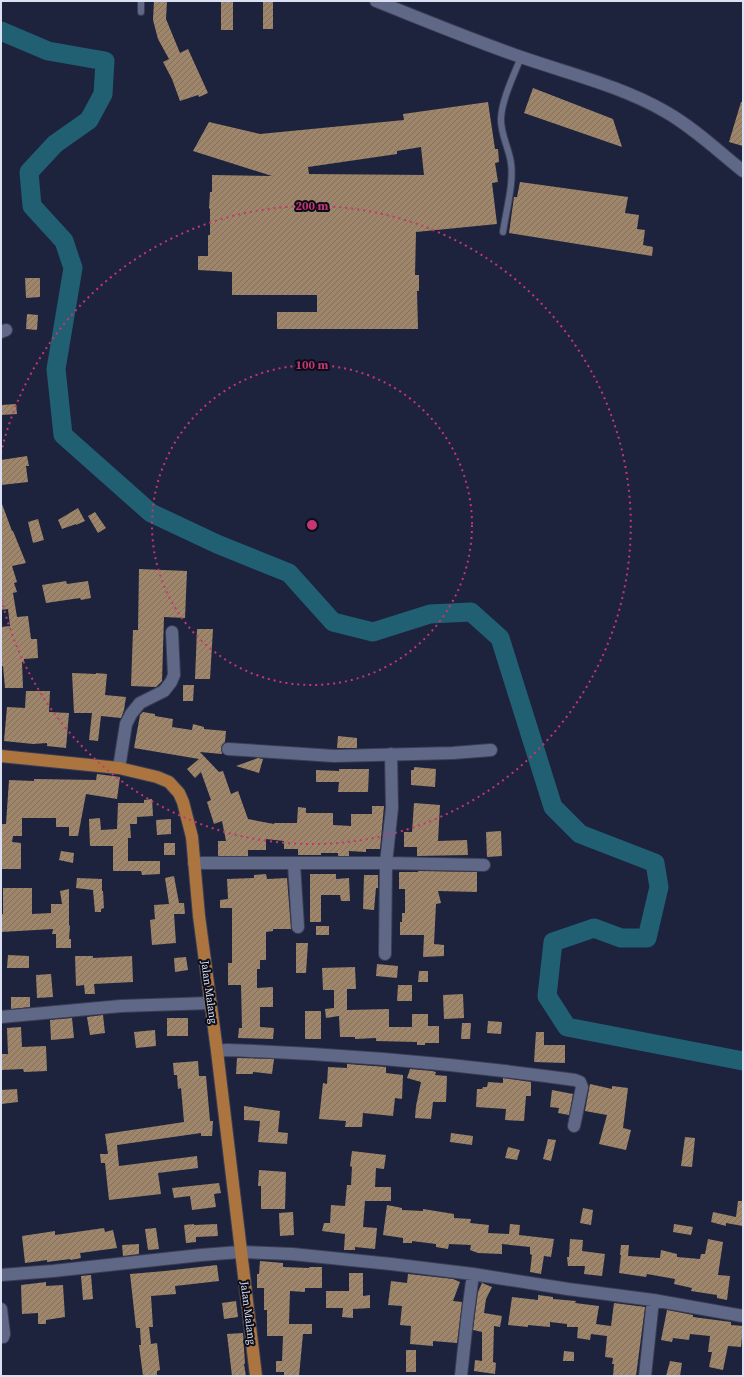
<svg xmlns="http://www.w3.org/2000/svg" width="744" height="1377" font-family="'Source Serif 4',serif">
	<defs>
		<pattern id="building-hatch" width="6" height="6" patternUnits="userSpaceOnUse"><rect width="6" height="6" fill="#9f866a"/><path d="M-1 1l2-2M0 6l6-6M5 7l2-2" fill="none" stroke="#7e6f5e"/></pattern>
	</defs>
	<rect width="100%" height="100%" fill="#1d233d"/>
	<g fill="none" stroke-linecap="round" stroke-linejoin="round">
		<path stroke="#216073" stroke-width="19" d="M 1,31 L 48,51 L 105,61 L 103,94 L 89,120 L 55,144 L 29,172 L 32,206 L 64,241 L 73,268 L 56,369 L 63,435 L 151,513 L 217,544 L 289,573 L 333,622 L 373,632 L 430,614 L 471,612 L 500,638 L 553,807 L 580,834 L 655,863 L 659,887 L 647,938 L 621,938 L 594,928 L 553,942 L 547,996 L 567,1027 L 743,1061"/>
	</g>
	<path fill="url(#building-hatch)" fill-rule="evenodd" d="M 154,1 L 167,1 L 166,19 L 180,53 L 188,49 L 208,93 L 199,97 L 198,95 L 180,101 L 172,79 L 163,62 L 169,59 L 158,39 L 153,20 Z
		M 221,1 L 233,1 L 233,30 L 221,30 Z
		M 263,1 L 273,1 L 273,29 L 263,29 Z
		M 533,88 L 613,119 L 622,147 L 524,113 Z
		M 488,102 L 495,149 L 498,149 L 499,162 L 495,163 L 498,182 L 492,183 L 497,224 L 416,232 L 415,275 L 419,275 L 419,291 L 417,291 L 418,329 L 277,329 L 277,312 L 317,312 L 317,295 L 232,295 L 232,272 L 198,270 L 198,256 L 208,256 L 208,235 L 210,235 L 210,209 L 209,208 L 210,192 L 212,192 L 212,175 L 272,176 L 193,151 L 209,122 L 260,134 L 404,120 L 403,114 ZM 421,147 L 424,175 L 309,174 L 308,167 L 397,154 L 397,151 Z
		M 741,102 L 743,102 L 743,146 L 729,142 Z
		M 520,182 L 628,197 L 625,213 L 639,215 L 637,229 L 645,230 L 643,245 L 653,247 L 652,256 L 509,233 L 514,197 L 517,197 Z
		M 25,278 L 40,278 L 40,297 L 26,298 Z
		M 27,314 L 38,315 L 37,330 L 26,329 Z
		M 16,404 L 17,414 L 1,415 L 1,405 Z
		M 27,456 L 29,466 L 26,466 L 28,482 L 1,485 L 1,460 Z
		M 1,504 L 2,504 L 12,531 L 13,531 L 26,563 L 12,566 L 17,582 L 14,583 L 17,592 L 13,593 L 17,617 L 28,616 L 31,639 L 37,639 L 38,658 L 24,659 L 24,662 L 22,662 L 23,688 L 5,688 L 3,666 L 1,666 L 1,627 L 10,626 L 8,609 L 1,610 Z
		M 78,508 L 85,521 L 76,525 L 76,524 L 62,529 L 58,520 Z
		M 95,512 L 106,528 L 98,533 L 88,516 Z
		M 38,519 L 44,540 L 33,543 L 28,522 Z
		M 139,569 L 187,571 L 185,618 L 164,617 L 162,681 L 156,687 L 131,686 L 133,630 L 138,630 Z
		M 66,581 L 67,584 L 88,581 L 91,598 L 81,600 L 80,598 L 46,603 L 42,585 Z
		M 197,629 L 213,629 L 210,679 L 195,679 Z
		M 72,673 L 96,674 L 96,673 L 107,674 L 105,695 L 126,697 L 124,710 L 121,718 L 101,716 L 98,741 L 89,740 L 92,713 L 74,713 Z
		M 183,685 L 194,685 L 193,701 L 183,701 Z
		M 26,691 L 50,691 L 49,712 L 69,713 L 66,748 L 47,746 L 47,743 L 33,744 L 4,741 L 7,707 L 25,708 Z
		M 143,712 L 155,714 L 155,716 L 173,719 L 172,727 L 192,730 L 193,724 L 204,727 L 204,729 L 226,731 L 225,742 L 222,745 L 221,748 L 222,754 L 200,752 L 219,772 L 223,771 L 231,794 L 238,791 L 248,819 L 274,824 L 274,823 L 297,823 L 298,807 L 306,808 L 306,813 L 333,813 L 333,825 L 351,826 L 351,814 L 372,814 L 372,806 L 384,806 L 380,849 L 366,849 L 366,852 L 349,851 L 349,856 L 338,856 L 338,853 L 321,853 L 321,855 L 298,855 L 298,849 L 284,849 L 284,841 L 266,839 L 266,850 L 248,850 L 248,856 L 218,856 L 218,841 L 226,841 L 222,821 L 214,824 L 207,802 L 211,800 L 201,772 L 195,778 L 187,769 L 199,759 L 134,748 L 140,715 Z
		M 338,736 L 357,738 L 357,748 L 337,748 Z
		M 258,758 L 263,759 L 259,773 L 236,766 Z
		M 414,767 L 436,769 L 435,787 L 411,785 L 411,770 L 414,770 Z
		M 339,769 L 369,769 L 368,792 L 338,792 L 339,782 L 316,782 L 316,770 L 339,771 Z
		M 97,774 L 120,777 L 117,799 L 86,794 L 78,836 L 69,836 L 69,827 L 56,827 L 56,818 L 22,818 L 22,836 L 13,836 L 12,842 L 21,843 L 21,869 L 1,869 L 1,824 L 6,824 L 9,780 L 34,781 L 34,779 L 96,780 Z
		M 152,799 L 153,816 L 137,817 L 137,824 L 130,824 L 131,838 L 128,838 L 128,861 L 160,861 L 160,874 L 142,875 L 141,871 L 113,871 L 113,846 L 90,846 L 89,819 L 100,818 L 101,830 L 117,829 L 118,803 L 144,803 L 144,800 Z
		M 414,803 L 440,805 L 438,841 L 467,840 L 468,855 L 417,856 L 417,847 L 404,847 L 404,832 L 412,832 Z
		M 171,819 L 171,834 L 157,835 L 156,820 Z
		M 501,831 L 502,856 L 487,857 L 486,832 Z
		M 164,843 L 175,843 L 175,855 L 164,855 Z
		M 61,851 L 74,853 L 73,863 L 59,860 Z
		M 418,871 L 477,872 L 477,892 L 438,891 L 441,903 L 436,904 L 434,944 L 444,945 L 444,956 L 423,957 L 424,935 L 400,935 L 400,922 L 402,922 L 402,913 L 405,913 L 405,889 L 399,889 L 399,872 L 418,872 Z
		M 266,874 L 267,879 L 287,878 L 291,929 L 273,929 L 273,931 L 266,932 L 266,960 L 260,960 L 260,969 L 257,969 L 257,988 L 273,987 L 273,1007 L 260,1007 L 260,1027 L 274,1028 L 273,1039 L 238,1038 L 239,1028 L 242,1028 L 241,985 L 228,985 L 228,963 L 232,963 L 232,908 L 220,908 L 220,900 L 228,899 L 227,879 L 254,878 L 254,875 Z
		M 310,874 L 336,874 L 336,879 L 349,878 L 350,901 L 341,901 L 340,895 L 321,895 L 321,922 L 310,922 Z
		M 364,875 L 378,875 L 378,888 L 376,888 L 374,910 L 363,909 Z
		M 174,876 L 179,903 L 184,903 L 185,914 L 174,914 L 176,943 L 152,945 L 150,920 L 155,919 L 154,905 L 169,904 L 165,878 Z
		M 77,878 L 102,879 L 102,891 L 103,891 L 104,908 L 101,909 L 101,912 L 95,912 L 93,890 L 76,888 Z
		M 3,888 L 32,888 L 32,914 L 51,913 L 51,904 L 62,904 L 60,891 L 69,889 L 69,925 L 70,926 L 69,939 L 71,939 L 71,948 L 56,948 L 56,934 L 52,934 L 53,929 L 1,932 L 1,914 L 3,914 Z
		M 316,926 L 329,926 L 329,935 L 316,935 Z
		M 296,943 L 308,943 L 306,973 L 296,973 Z
		M 8,955 L 29,956 L 29,968 L 7,968 Z
		M 75,956 L 93,956 L 93,958 L 132,956 L 133,982 L 94,984 L 95,994 L 85,994 L 84,985 L 76,986 Z
		M 186,957 L 188,970 L 175,972 L 174,958 Z
		M 377,964 L 398,966 L 397,978 L 376,976 Z
		M 355,967 L 356,989 L 347,989 L 347,1010 L 389,1009 L 389,1027 L 412,1027 L 412,1014 L 428,1014 L 428,1026 L 439,1026 L 439,1043 L 425,1043 L 425,1045 L 417,1045 L 417,1042 L 376,1041 L 376,1038 L 355,1039 L 355,1037 L 340,1037 L 339,1016 L 326,1018 L 325,1009 L 334,1008 L 334,990 L 323,990 L 322,968 Z
		M 419,971 L 428,971 L 428,982 L 418,982 Z
		M 51,974 L 53,997 L 37,998 L 36,975 Z
		M 398,985 L 412,985 L 412,1001 L 397,1001 Z
		M 463,994 L 464,1018 L 444,1019 L 443,995 Z
		M 11,997 L 30,997 L 30,1007 L 11,1009 Z
		M 305,1011 L 321,1011 L 321,1039 L 305,1039 Z
		M 103,1015 L 105,1033 L 90,1035 L 87,1017 Z
		M 72,1018 L 74,1038 L 51,1040 L 50,1020 Z
		M 167,1018 L 188,1018 L 188,1036 L 167,1036 Z
		M 488,1021 L 502,1022 L 501,1034 L 487,1033 Z
		M 462,1023 L 471,1023 L 470,1039 L 461,1039 Z
		M 21,1027 L 22,1047 L 46,1046 L 47,1071 L 24,1072 L 23,1069 L 1,1070 L 1,1054 L 8,1054 L 7,1028 Z
		M 155,1030 L 156,1046 L 136,1048 L 134,1032 Z
		M 536,1032 L 544,1032 L 544,1045 L 565,1045 L 565,1063 L 534,1062 Z
		M 237,1058 L 274,1059 L 272,1074 L 253,1072 L 253,1074 L 236,1074 Z
		M 198,1061 L 199,1076 L 206,1076 L 210,1121 L 213,1121 L 212,1136 L 201,1136 L 201,1133 L 117,1145 L 119,1166 L 197,1156 L 198,1168 L 158,1173 L 161,1194 L 109,1200 L 105,1163 L 101,1163 L 100,1154 L 108,1154 L 105,1134 L 184,1122 L 181,1088 L 178,1089 L 177,1075 L 174,1075 L 173,1063 Z
		M 347,1064 L 386,1067 L 386,1073 L 403,1075 L 402,1099 L 395,1098 L 393,1116 L 363,1113 L 362,1127 L 345,1127 L 346,1121 L 319,1119 L 323,1083 L 327,1084 L 328,1067 L 347,1068 Z
		M 410,1069 L 432,1071 L 436,1072 L 435,1075 L 447,1076 L 446,1102 L 433,1102 L 431,1119 L 415,1118 L 416,1106 L 421,1082 L 407,1078 Z
		M 503,1078 L 531,1082 L 531,1096 L 526,1096 L 524,1121 L 505,1120 L 506,1109 L 476,1107 L 477,1089 L 482,1089 L 483,1087 L 487,1087 L 488,1082 L 503,1083 Z
		M 590,1084 L 612,1089 L 612,1086 L 628,1088 L 623,1128 L 631,1130 L 626,1150 L 599,1144 L 607,1115 L 585,1111 Z
		M 17,1089 L 18,1102 L 1,1104 L 1,1090 Z
		M 552,1090 L 573,1094 L 569,1115 L 558,1113 L 559,1108 L 550,1107 Z
		M 244,1106 L 280,1111 L 278,1132 L 288,1133 L 287,1144 L 258,1142 L 260,1121 L 244,1120 Z
		M 451,1133 L 473,1136 L 472,1145 L 450,1142 Z
		M 685,1137 L 695,1138 L 692,1167 L 681,1166 Z
		M 548,1139 L 556,1140 L 551,1161 L 543,1159 Z
		M 508,1147 L 520,1150 L 517,1160 L 505,1158 Z
		M 352,1151 L 386,1155 L 384,1169 L 376,1168 L 375,1187 L 391,1187 L 391,1201 L 365,1201 L 363,1227 L 377,1228 L 375,1249 L 355,1247 L 355,1250 L 344,1250 L 345,1234 L 322,1231 L 324,1223 L 330,1223 L 331,1205 L 345,1206 L 347,1185 L 351,1185 L 352,1167 L 350,1166 Z
		M 259,1170 L 286,1172 L 285,1209 L 261,1209 L 261,1186 L 258,1186 Z
		M 219,1183 L 221,1193 L 214,1194 L 216,1207 L 192,1210 L 190,1196 L 174,1198 L 172,1188 Z
		M 738,1201 L 743,1201 L 743,1226 L 726,1223 L 726,1226 L 711,1222 L 713,1212 L 736,1217 Z
		M 387,1205 L 402,1208 L 402,1210 L 423,1211 L 423,1209 L 454,1214 L 454,1218 L 471,1219 L 470,1223 L 489,1225 L 488,1233 L 509,1234 L 510,1224 L 520,1225 L 519,1235 L 554,1239 L 551,1257 L 544,1256 L 541,1274 L 530,1272 L 532,1255 L 530,1254 L 530,1247 L 502,1244 L 502,1254 L 478,1253 L 470,1250 L 471,1245 L 449,1244 L 448,1249 L 436,1247 L 436,1244 L 412,1241 L 412,1243 L 403,1243 L 403,1238 L 383,1235 Z
		M 583,1208 L 593,1210 L 591,1225 L 580,1223 Z
		M 293,1212 L 294,1235 L 280,1236 L 279,1213 Z
		M 194,1224 L 194,1225 L 217,1224 L 218,1236 L 196,1237 L 196,1242 L 186,1243 L 184,1225 Z
		M 674,1224 L 693,1227 L 691,1235 L 673,1232 Z
		M 104,1228 L 105,1232 L 113,1230 L 117,1248 L 80,1253 L 81,1258 L 71,1260 L 70,1259 L 47,1262 L 47,1260 L 25,1263 L 22,1236 L 55,1231 L 55,1235 Z
		M 156,1228 L 159,1249 L 148,1250 L 145,1229 Z
		M 570,1239 L 583,1240 L 582,1251 L 605,1254 L 602,1276 L 584,1274 L 585,1266 L 568,1266 L 567,1257 L 569,1257 Z
		M 708,1239 L 723,1242 L 718,1275 L 730,1276 L 727,1300 L 717,1298 L 717,1295 L 691,1291 L 692,1288 L 674,1284 L 675,1279 L 647,1274 L 646,1277 L 619,1273 L 621,1255 L 620,1255 L 621,1245 L 629,1245 L 628,1256 L 660,1258 L 661,1250 L 677,1254 L 677,1257 L 700,1259 L 701,1254 L 705,1254 Z
		M 139,1244 L 139,1254 L 123,1256 L 122,1245 Z
		M 260,1261 L 283,1263 L 283,1267 L 309,1268 L 309,1267 L 322,1267 L 322,1288 L 305,1288 L 305,1292 L 290,1291 L 289,1324 L 312,1324 L 312,1334 L 303,1334 L 299,1376 L 284,1376 L 284,1372 L 276,1372 L 276,1361 L 282,1361 L 283,1336 L 267,1336 L 267,1310 L 264,1310 L 264,1288 L 257,1288 L 257,1274 L 259,1274 Z
		M 217,1265 L 219,1281 L 175,1286 L 176,1294 L 151,1296 L 153,1327 L 149,1327 L 151,1344 L 157,1343 L 160,1370 L 157,1371 L 157,1376 L 143,1376 L 139,1345 L 141,1345 L 140,1328 L 136,1328 L 130,1274 L 165,1271 Z
		M 349,1273 L 363,1273 L 363,1296 L 370,1295 L 370,1308 L 353,1309 L 353,1318 L 342,1317 L 343,1308 L 326,1308 L 326,1291 L 349,1291 Z
		M 408,1274 L 453,1279 L 460,1282 L 453,1301 L 462,1302 L 457,1343 L 433,1341 L 433,1346 L 410,1344 L 411,1326 L 400,1325 L 402,1306 L 388,1305 L 391,1281 L 407,1283 Z
		M 91,1275 L 93,1299 L 83,1300 L 81,1276 Z
		M 46,1282 L 46,1286 L 63,1285 L 65,1317 L 46,1320 L 46,1324 L 38,1324 L 38,1313 L 22,1314 L 21,1285 Z
		M 482,1283 L 492,1287 L 486,1299 L 484,1313 L 502,1316 L 500,1327 L 494,1326 L 493,1362 L 496,1363 L 495,1374 L 474,1371 L 475,1360 L 482,1361 L 482,1332 L 473,1330 L 478,1292 Z
		M 538,1295 L 553,1297 L 553,1299 L 576,1301 L 575,1303 L 599,1306 L 596,1324 L 611,1326 L 614,1303 L 645,1307 L 636,1376 L 613,1376 L 614,1364 L 612,1364 L 613,1358 L 605,1357 L 607,1336 L 591,1334 L 590,1340 L 577,1338 L 578,1327 L 567,1327 L 567,1324 L 550,1322 L 550,1327 L 528,1325 L 528,1327 L 508,1325 L 512,1297 L 538,1300 Z
		M 236,1301 L 238,1317 L 224,1319 L 222,1303 Z
		M 667,1310 L 693,1315 L 693,1317 L 731,1322 L 731,1325 L 743,1326 L 741,1347 L 728,1346 L 723,1370 L 709,1367 L 712,1352 L 708,1352 L 710,1336 L 690,1334 L 689,1340 L 673,1338 L 672,1342 L 661,1340 Z
		M 243,1333 L 245,1364 L 244,1364 L 246,1376 L 232,1376 L 227,1334 Z
		M 406,1350 L 416,1350 L 416,1372 L 406,1372 Z
		M 564,1351 L 574,1352 L 574,1361 L 563,1361 Z
		M 670,1361 L 682,1363 L 680,1376 L 666,1376 Z"/>
	<g fill="none" stroke-linecap="round" stroke-linejoin="round">
		<defs>
			<path id="service" d="M 141,1 L 141,12
				M 503,232 C 506,211 514,183 511,163 C 509,148 500,133 501,118 C 502,99 514,75 521,57"/>
			<path id="minor" d="M 1,332 L 6,330
				M 228,749 L 334,756 L 453,753 L 491,750
				M 119,768 L 126,724 L 131,714 L 140,703 L 164,691 L 171,682 L 174,675 L 172,632
				M 194,863 L 386,863 L 484,865
				M 294,864 L 298,927
				M 385,954 L 386,863 L 392,808 L 391,754
				M 1,1017 L 121,1006 L 211,1003
				M 217,1051 L 227,1050 C 343,1054 459,1064 575,1080 L 580,1082 L 582,1087 L 574,1126
				M 1,1275 L 53,1271 L 201,1255 L 240,1252 L 292,1254 L 391,1264 L 473,1274 L 568,1289 L 653,1300 L 743,1316
				M 1,1309 L 4,1334 L 3,1337 L 1,1337
				M 461,1376 L 467,1320 L 473,1274
				M 645,1376 L 653,1300"/>
			<path id="tertiary" d="M 376,1 C 424,20 472,40 521,57 C 570,74 621,86 666,112 C 694,128 718,151 743,171"/>
			<path id="primary" d="M 1,756 L 119,768 L 157,777 L 169,782 L 179,793 L 183,802 L 192,837 L 199,916 L 217,1051 L 256,1376"/>
		</defs>
		<use href="#service" stroke="#3b3e55" stroke-width="8"/>
		<use href="#minor" stroke="#3b3e55" stroke-width="14"/>
		<use href="#tertiary" stroke="#3b3e55" stroke-width="14"/>
		<use href="#primary" stroke="#3b3e55" stroke-width="14"/>
		<use href="#service" stroke="#606887" stroke-width="6"/>
		<use href="#minor" stroke="#606887" stroke-width="12"/>
		<use href="#tertiary" stroke="#606887" stroke-width="12"/>
		<use href="#primary" stroke="#ac7540" stroke-width="12"/>
	</g>
	<g fill="none" stroke="#c63672" stroke-width="2" stroke-dasharray="2 4">
		<circle cx="312" cy="525" r="160"/>
		<path d="M1 453A319 319 0 1 1 1 597"/>
	</g>
	<g text-anchor="middle" dominant-baseline="central" stroke-width="4" stroke-linejoin="round" paint-order="stroke">
		<g font-size="11" fill="#dbe1f2" stroke="#0a0d19">
			<text transform="translate(209 992) rotate(82)">Jalan Malang</text>
			<text transform="translate(248 1313) rotate(83)">Jalan Malang</text>
		</g>
	</g>
	<circle cx="312" cy="525" r="6" fill="#c63672" stroke="#0a0d19" stroke-width="2"/>
	<g font-size="12" text-anchor="middle" font-weight="bold" fill="#c63672" stroke="#0a0d19" stroke-width="4" stroke-linejoin="round" paint-order="stroke">
		<text x="312" y="210">200 m</text>
		<text x="312" y="369">100 m</text>
	</g>
	<rect width="744" height="1377" fill="none" stroke="#dbe1f2" stroke-width="4"/>
</svg>
